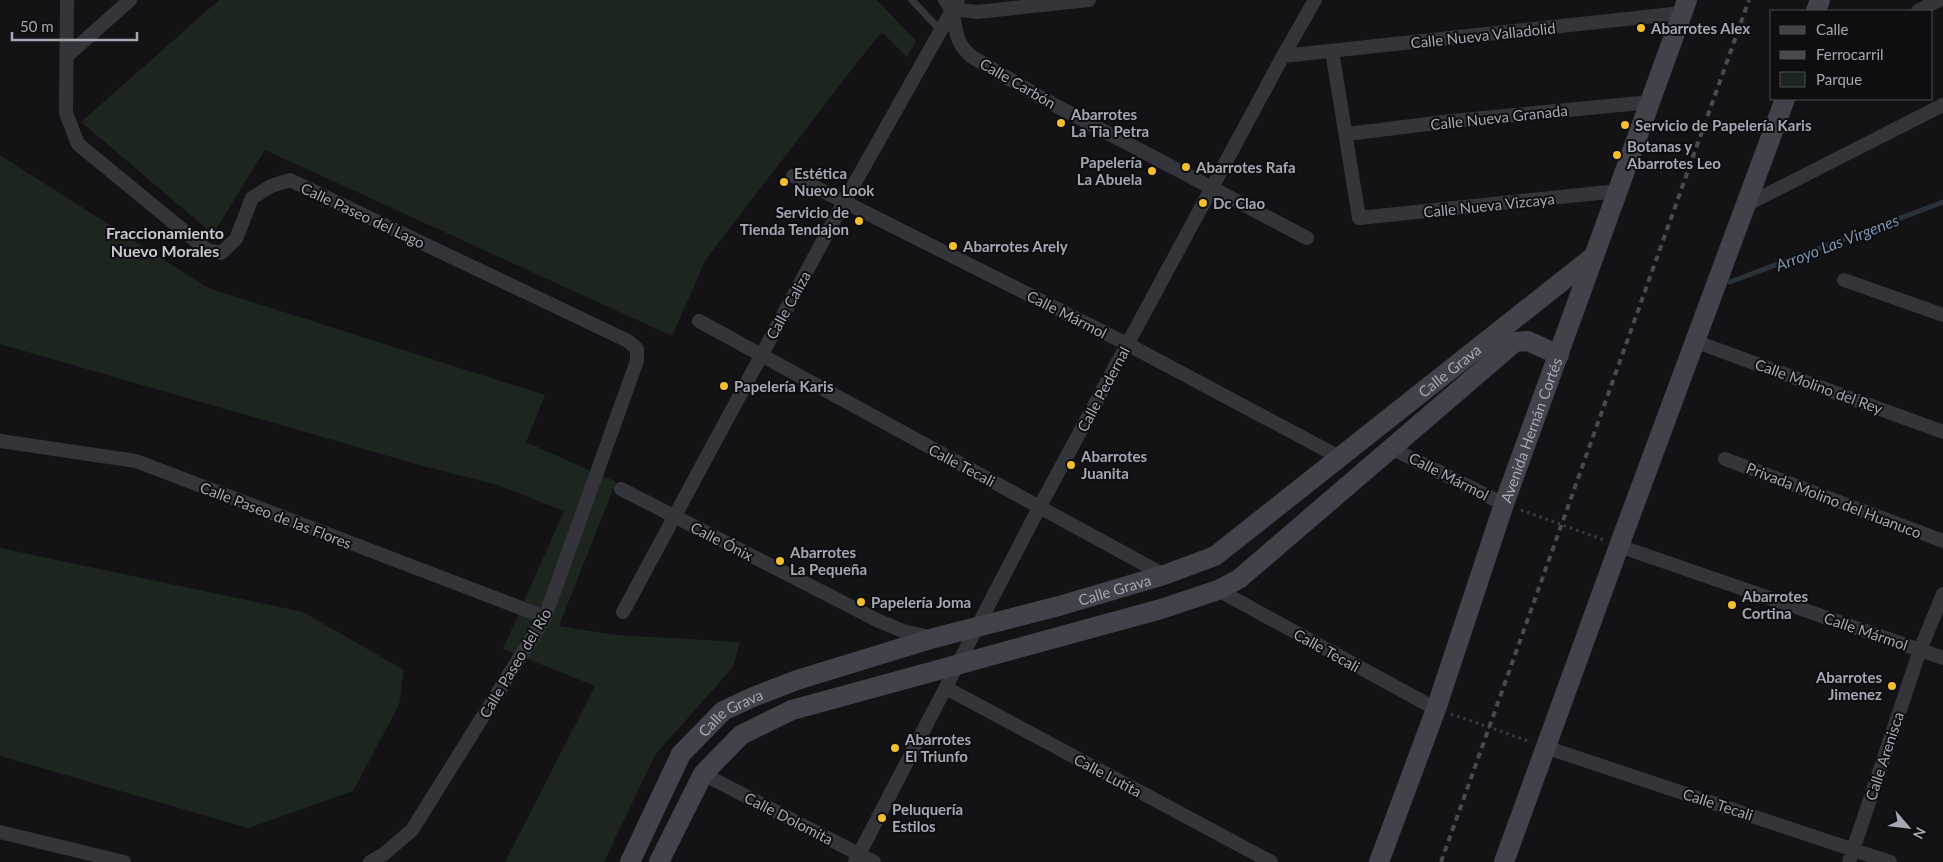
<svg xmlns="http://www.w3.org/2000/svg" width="1943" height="862" font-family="Lato,sans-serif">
	<rect width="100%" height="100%" fill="#131315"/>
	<path fill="#1d251f" d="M 219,0 L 877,0 L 916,41 L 907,57 L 882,32 L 859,60 L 706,259 L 672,336 L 265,150 L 213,234 L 81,122 Z
		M 0,155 L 208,288 L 545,395 L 526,442 L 616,482 L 559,626 L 615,635 L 740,642 L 733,667 L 655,755 L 604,862 L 505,862 L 595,686 L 503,649 L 564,511 L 498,485 L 423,466 L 0,344 Z
		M 0,548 L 303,612 L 404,670 L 399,705 L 353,791 L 248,828 L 0,756 Z"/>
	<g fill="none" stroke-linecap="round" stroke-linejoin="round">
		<path stroke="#293139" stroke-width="5" d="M 1730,282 L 1943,202"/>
		<path stroke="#3a3b41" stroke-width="3" stroke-dasharray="2.5 4" stroke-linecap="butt" d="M 1521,510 L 1604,540
			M 1451,714 L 1531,742"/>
		<path stroke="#34353a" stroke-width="7" d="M 912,0 L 940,30"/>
		<path stroke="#34353a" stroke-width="14" d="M 67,0 L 66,113 L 78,144 L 207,250 L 221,253 L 236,239 L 252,198 L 271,186 L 290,180 L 628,341 L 637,349 L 637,361 L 545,617 L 412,830 L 384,854 L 370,862
			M 945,0 C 961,20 948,37 972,57 L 1047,101 L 1307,238
			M 951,9 L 977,12 L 1089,0
			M 1918,11 L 1939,0
			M 1332,51 L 1359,218 L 1618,191
			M 67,56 L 130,0
			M 1283,56 L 1682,13
			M 1347,134 L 1452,121 L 1651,102
			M 793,176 L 1127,344 L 1341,458
			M 1746,205 L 1943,105
			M 1844,280 L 1943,315
			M 699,321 L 1164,575
			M 1694,341 L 1943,432
			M 0,441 L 136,461 L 545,617
			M 1393,449 L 1504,504
			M 1725,459 L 1943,541
			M 621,489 L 879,621 L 903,631 L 930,637
			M 1619,546 L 1943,658
			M 1218,590 L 1436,709
			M 623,612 L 844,202 L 958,0
			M 946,688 L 1271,862
			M 1545,747 L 1890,862
			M 703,774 L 874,862
			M 0,832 L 124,862
			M 855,862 L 1040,506 L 1283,56 L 1315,0
			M 1849,862 L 1920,650 L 1943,594"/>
		<g stroke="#42434a" stroke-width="20">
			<path d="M 1816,11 L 1820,0"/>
			<path id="s1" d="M 630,862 L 681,754 L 723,711 L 753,697 L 797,680 L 934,638 L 1059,606 L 1164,575 L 1215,556 L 1594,256"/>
			<path d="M 659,862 L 703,774 L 741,735 L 792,710 L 1161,609 L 1218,590 L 1239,579 L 1515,342 L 1528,341 L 1559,355"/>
			<path id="s2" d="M 1379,862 L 1436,709 L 1504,504 L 1687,0"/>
			<path d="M 1504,862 L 1619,546 L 1785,99"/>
		</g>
		<path stroke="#494a51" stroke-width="4" stroke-dasharray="6 5" stroke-linecap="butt" d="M 1441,862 L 1749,0"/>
	</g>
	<g fill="#f3bf2d" stroke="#0e0e10" stroke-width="2">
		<circle cx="1641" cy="28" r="5"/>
		<circle cx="1061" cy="123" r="5"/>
		<circle cx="1625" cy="125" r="5"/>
		<circle cx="1617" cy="155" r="5"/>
		<circle cx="1186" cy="167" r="5"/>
		<circle cx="1152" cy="171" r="5"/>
		<circle cx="784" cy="182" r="5"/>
		<circle cx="1203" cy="203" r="5"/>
		<circle cx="859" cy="221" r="5"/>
		<circle cx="953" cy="246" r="5"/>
		<circle cx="724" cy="386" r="5"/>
		<circle cx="1071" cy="465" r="5"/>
		<circle cx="780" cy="561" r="5"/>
		<circle cx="861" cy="602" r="5"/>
		<circle cx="1732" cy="605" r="5"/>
		<circle cx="1892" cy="686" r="5"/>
		<circle cx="895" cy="748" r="5"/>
		<circle cx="882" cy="818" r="5"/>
	</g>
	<g text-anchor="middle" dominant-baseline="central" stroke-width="4" stroke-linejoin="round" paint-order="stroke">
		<g font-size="15" font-weight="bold" fill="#a4a8b5" stroke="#0e0e10" text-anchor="start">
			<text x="1651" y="28">Abarrotes Alex</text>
			<text x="1071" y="114">Abarrotes<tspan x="1071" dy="17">La Tia Petra</tspan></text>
			<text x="1635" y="125">Servicio de Papelería Karis</text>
			<text x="1627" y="146">Botanas y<tspan x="1627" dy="17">Abarrotes Leo</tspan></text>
			<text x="1142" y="162" text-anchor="end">Papelería<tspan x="1142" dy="17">La Abuela</tspan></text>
			<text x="1196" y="167">Abarrotes Rafa</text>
			<text x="794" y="173">Estética<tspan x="794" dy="17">Nuevo Look</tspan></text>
			<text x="1213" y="203">Dc Clao</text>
			<text x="849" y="212" text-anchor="end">Servicio de<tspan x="849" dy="17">Tienda Tendajon</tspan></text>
			<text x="963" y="246">Abarrotes Arely</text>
			<text x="734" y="386">Papelería Karis</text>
			<text x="1081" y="456">Abarrotes<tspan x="1081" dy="17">Juanita</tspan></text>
			<text x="790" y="552">Abarrotes<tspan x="790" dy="17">La Pequeña</tspan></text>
			<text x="1742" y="596">Abarrotes<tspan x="1742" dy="17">Cortina</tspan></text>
			<text x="871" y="602">Papelería Joma</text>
			<text x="1882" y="677" text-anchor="end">Abarrotes<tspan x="1882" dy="17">Jimenez</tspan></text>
			<text x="905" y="739">Abarrotes<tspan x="905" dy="17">El Triunfo</tspan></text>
			<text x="892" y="809">Peluquería<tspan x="892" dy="17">Estilos</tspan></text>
		</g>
		<g font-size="15" fill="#a4a8b5" stroke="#0e0e10">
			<text transform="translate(1483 35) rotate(-6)">Calle Nueva Valladolid</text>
			<text transform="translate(1018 83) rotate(30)">Calle Carbón</text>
			<text transform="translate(1499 117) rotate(-6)">Calle Nueva Granada</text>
			<text transform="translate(1489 205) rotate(-6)">Calle Nueva Vizcaya</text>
			<text transform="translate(363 215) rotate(25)">Calle Paseo del Lago</text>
			<text transform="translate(788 305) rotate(-61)">Calle Caliza</text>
			<text transform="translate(1067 314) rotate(27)">Calle Mármol</text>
			<text stroke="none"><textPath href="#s1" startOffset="995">Calle Grava</textPath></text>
			<text transform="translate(1819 386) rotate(20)">Calle Molino del Rey</text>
			<text transform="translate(1103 389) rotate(-62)">Calle Pedernal</text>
			<text stroke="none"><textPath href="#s2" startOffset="458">Avenida Hernán Cortés</textPath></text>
			<text transform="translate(962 465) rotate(28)">Calle Tecali</text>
			<text transform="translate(1449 476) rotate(27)">Calle Mármol</text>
			<text transform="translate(1834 500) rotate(21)">Privada Molino del Huanuco</text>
			<text transform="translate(276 515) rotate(21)">Calle Paseo de las Flores</text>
			<text transform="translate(722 541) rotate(27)">Calle Ónix</text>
			<text stroke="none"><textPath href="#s1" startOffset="590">Calle Grava</textPath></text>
			<text transform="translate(1866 631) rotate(19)">Calle Mármol</text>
			<text transform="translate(1327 650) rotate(29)">Calle Tecali</text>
			<text transform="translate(515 663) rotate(-59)">Calle Paseo del Río</text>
			<text stroke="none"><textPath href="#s1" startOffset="185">Calle Grava</textPath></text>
			<text transform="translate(1884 756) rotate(-72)">Calle Arenisca</text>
			<text transform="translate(1108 775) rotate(28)">Calle Lutita</text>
			<text transform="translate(1718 804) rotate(18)">Calle Tecali</text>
			<text transform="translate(789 818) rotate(27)">Calle Dolomita</text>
		</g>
		<g font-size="16" font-weight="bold" fill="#c5c8d1" stroke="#0e0e10">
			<text x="165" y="232">Fraccionamiento<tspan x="165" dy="18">Nuevo Morales</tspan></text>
		</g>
		<g font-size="16" font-style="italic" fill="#7b94b1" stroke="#0e0e10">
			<text transform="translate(1837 242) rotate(-21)">Arroyo Las Virgenes</text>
		</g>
	</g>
	<rect x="1770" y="10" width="162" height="90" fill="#0e0e10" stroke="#4a4c52"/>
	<rect x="1780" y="26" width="25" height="8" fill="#42434a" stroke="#4a4c52"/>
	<text x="1816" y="35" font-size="15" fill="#a4a8b5">Calle</text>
	<rect x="1780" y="51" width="25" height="8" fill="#494a51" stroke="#4a4c52"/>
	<text x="1816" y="60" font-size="15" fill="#a4a8b5">Ferrocarril</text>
	<rect x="1780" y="72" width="25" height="15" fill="#1d251f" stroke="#4a4c52"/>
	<text x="1816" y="85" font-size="15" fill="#a4a8b5">Parque</text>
	<g transform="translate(1908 827) rotate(118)" stroke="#0e0e10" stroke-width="4" paint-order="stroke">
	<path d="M0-4L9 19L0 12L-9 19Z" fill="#a4a8b5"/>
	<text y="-8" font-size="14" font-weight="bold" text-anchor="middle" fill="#a4a8b5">N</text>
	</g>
	<path d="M12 32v8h125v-8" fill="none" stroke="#a4a8b5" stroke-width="2.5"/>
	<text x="20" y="32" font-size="15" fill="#a4a8b5" stroke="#0e0e10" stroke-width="4" paint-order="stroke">50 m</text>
</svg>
